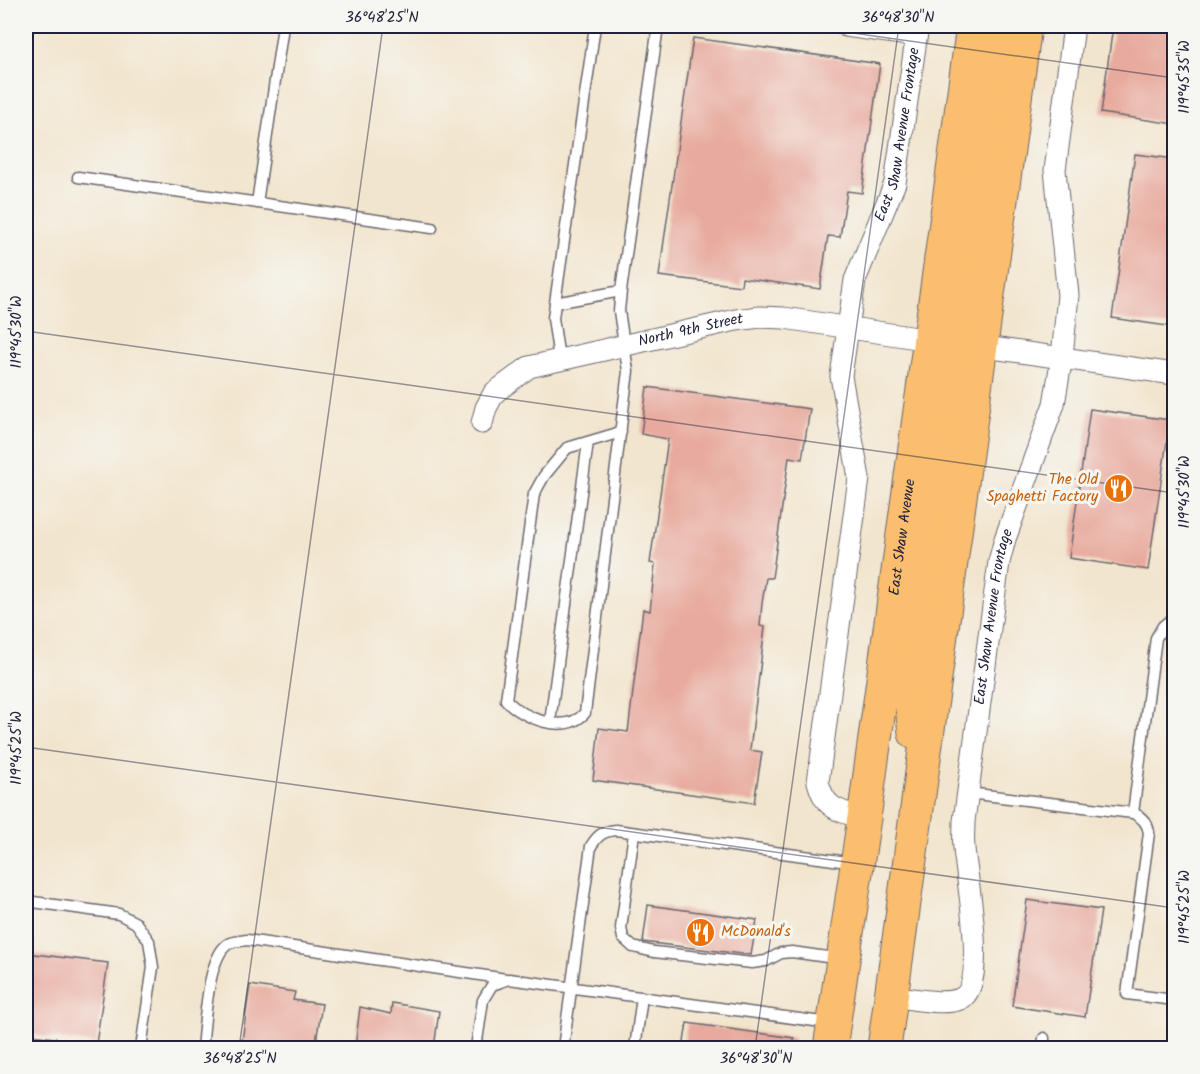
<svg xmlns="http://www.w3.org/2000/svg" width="1200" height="1074" font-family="Kalam,sans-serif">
	<rect width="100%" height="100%" fill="#f6f6f2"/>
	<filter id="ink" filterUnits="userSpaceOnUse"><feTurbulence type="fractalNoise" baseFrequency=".0167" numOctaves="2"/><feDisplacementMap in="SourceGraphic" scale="12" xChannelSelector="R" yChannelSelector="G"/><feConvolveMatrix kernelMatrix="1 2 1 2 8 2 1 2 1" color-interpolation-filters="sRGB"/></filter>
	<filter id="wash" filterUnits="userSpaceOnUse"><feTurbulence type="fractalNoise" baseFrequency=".008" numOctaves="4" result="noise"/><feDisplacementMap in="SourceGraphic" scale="24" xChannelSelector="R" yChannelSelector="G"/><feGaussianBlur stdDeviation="1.35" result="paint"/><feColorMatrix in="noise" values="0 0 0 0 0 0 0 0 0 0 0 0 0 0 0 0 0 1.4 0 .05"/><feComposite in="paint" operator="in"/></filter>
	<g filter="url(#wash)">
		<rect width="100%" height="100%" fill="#f2e5cd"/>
		<g id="blocks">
			<path fill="#e8aa9e" d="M 1113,26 L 1174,26 L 1174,124 L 1101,113 Z
				M 693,38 L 880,64 L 862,193 L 847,191 L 840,237 L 828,236 L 820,289 L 742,278 L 741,286 L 659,276 Z
				M 1135,154 L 1174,159 L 1174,327 L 1112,318 Z
				M 647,387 L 810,409 L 802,459 L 789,457 L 772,578 L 766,578 L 762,603 L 760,626 L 765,627 L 750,750 L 762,752 L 754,803 L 593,780 L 599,728 L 628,732 L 643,609 L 650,611 L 655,564 L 650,563 L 668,439 L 641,434 Z
				M 1090,409 L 1170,420 L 1148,570 L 1069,558 Z
				M 1027,900 L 1101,910 L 1085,1017 L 1012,1006 Z
				M 648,905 L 757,920 L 751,955 L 643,942 Z
				M 26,953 L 108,963 L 96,1044 L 26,1034 Z
				M 250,985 L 295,992 L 293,1000 L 322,1004 L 315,1048 L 241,1048 Z
				M 392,1003 L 439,1011 L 434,1048 L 355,1048 L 360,1007 L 391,1014 Z
				M 687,1023 L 794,1038 L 793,1048 L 683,1048 Z"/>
		</g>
	</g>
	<g filter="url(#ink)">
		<use href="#blocks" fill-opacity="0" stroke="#6b666e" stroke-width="1.5"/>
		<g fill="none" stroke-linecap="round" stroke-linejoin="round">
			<defs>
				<path id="lane" d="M 78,177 L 432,228
					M 257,203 L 283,26
					M 621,291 L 658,26
					M 555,303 L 595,26
					M 559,359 L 553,318 L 555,303 L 621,291 L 619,311 L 628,371 L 585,713 C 565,735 524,719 506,700 L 534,494 L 544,476 L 567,448 L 621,432
					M 550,722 L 588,442
					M 968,793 L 1133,813 L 1156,638 L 1163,626 L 1174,617
					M 1133,813 C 1142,817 1148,823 1149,833 L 1127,994 L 1174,1000
					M 634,833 L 621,928 L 623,938 L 633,947 L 654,952 L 752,963 L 766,961 L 781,953 L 792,952 L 841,959
					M 26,901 L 119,914 L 136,923 L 149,941 L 153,967 L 141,1048
					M 202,1048 C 205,1024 207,958 228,944 C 233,941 241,941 247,940 L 506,979
					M 476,1048 L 483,1000 L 492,985 L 509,979 L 829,1023
					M 563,1048 L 591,846 C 598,835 603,831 616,830 L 855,863
					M 635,1048 L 642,997
					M 1043,1048 L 1044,1038"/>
				<g id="street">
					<path d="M 846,26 L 916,36"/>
					<path d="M 978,346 L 1174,374"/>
					<path id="s1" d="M 482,423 L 486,408 L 494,393 L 529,367 L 736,320 L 760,317 L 784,318 L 930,340"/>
					<path id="s2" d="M 864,818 C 839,811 825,810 818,782 L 859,478 L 841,376 L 855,280 L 895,183 L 918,26"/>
					<path id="s3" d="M 891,996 C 909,998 943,1006 960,999 C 989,987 966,876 964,848 C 963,839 964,830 964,821 L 999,562 L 1005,539 L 1054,404 L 1062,357 L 1068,295 L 1055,170 L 1074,26"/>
				</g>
				<g id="primary">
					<path d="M 978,346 C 962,337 958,327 958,309 L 998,26"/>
					<path d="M 915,733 L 909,681 L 952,373 C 948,355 945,351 930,340"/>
					<path id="s4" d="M 830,1048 L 864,818 L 973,26"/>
					<path d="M 884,1048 C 930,707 975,366 1025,26"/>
				</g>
			</defs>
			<use href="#lane" stroke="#6b666e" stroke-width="13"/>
			<use href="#street" stroke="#6b666e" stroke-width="23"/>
			<use href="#primary" stroke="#6b666e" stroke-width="35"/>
			<use href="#lane" stroke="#fff" stroke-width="10"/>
			<use href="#street" stroke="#fff" stroke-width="21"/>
			<use href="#primary" stroke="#fabe6e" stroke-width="33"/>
		</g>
	</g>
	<path fill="none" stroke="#22223b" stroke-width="1.5" stroke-opacity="0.45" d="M 803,26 L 1174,78M 26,331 L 1174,493M 26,747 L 1174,908M 239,1048 L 383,26M 755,1048 L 899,26"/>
	<defs>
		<symbol id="restaurant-disc" viewBox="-11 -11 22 22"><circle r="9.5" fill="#e8710a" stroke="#f6f6f2"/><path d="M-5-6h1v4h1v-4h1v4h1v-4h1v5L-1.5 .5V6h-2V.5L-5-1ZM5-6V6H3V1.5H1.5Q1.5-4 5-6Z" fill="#fff"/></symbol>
	</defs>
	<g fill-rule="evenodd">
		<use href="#restaurant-disc" x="1102" y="472" width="33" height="33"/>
		<use href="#restaurant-disc" x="684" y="916" width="33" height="33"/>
	</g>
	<g text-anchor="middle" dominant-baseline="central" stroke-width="6" stroke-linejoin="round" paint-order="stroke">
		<g font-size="15" fill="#22223b" stroke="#f6f6f2">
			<text stroke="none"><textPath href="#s2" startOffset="723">East Shaw Avenue Frontage</textPath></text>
			<text stroke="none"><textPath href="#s1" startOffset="242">North 9th Street</textPath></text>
			<text stroke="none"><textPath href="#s4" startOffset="516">East Shaw Avenue</textPath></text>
			<text stroke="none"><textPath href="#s3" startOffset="459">East Shaw Avenue Frontage</textPath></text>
		</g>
		<g font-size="15" fill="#c56008" stroke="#f6f6f2" text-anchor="end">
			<text x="1098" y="480">The Old<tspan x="1098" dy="17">Spaghetti Factory</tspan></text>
			<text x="721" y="932" text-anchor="start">McDonald's</text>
		</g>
	</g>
	<rect width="1200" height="1074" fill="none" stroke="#f6f6f2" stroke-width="66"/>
	<rect x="33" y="33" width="1134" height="1008" fill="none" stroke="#22223b" stroke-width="2"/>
	<g font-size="15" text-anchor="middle" fill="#22223b">
		<text x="382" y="22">36°48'25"N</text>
		<text x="898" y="22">36°48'30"N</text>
		<text transform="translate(1184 77) rotate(-90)" y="5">119°45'35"W</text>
		<text transform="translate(16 332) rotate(-90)" y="5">119°45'30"W</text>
		<text transform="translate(1184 492) rotate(-90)" y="5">119°45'30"W</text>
		<text transform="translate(16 748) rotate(-90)" y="5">119°45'25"W</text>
		<text transform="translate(1184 907) rotate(-90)" y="5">119°45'25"W</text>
		<text x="240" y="1063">36°48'25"N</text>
		<text x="756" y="1063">36°48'30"N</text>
	</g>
</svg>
